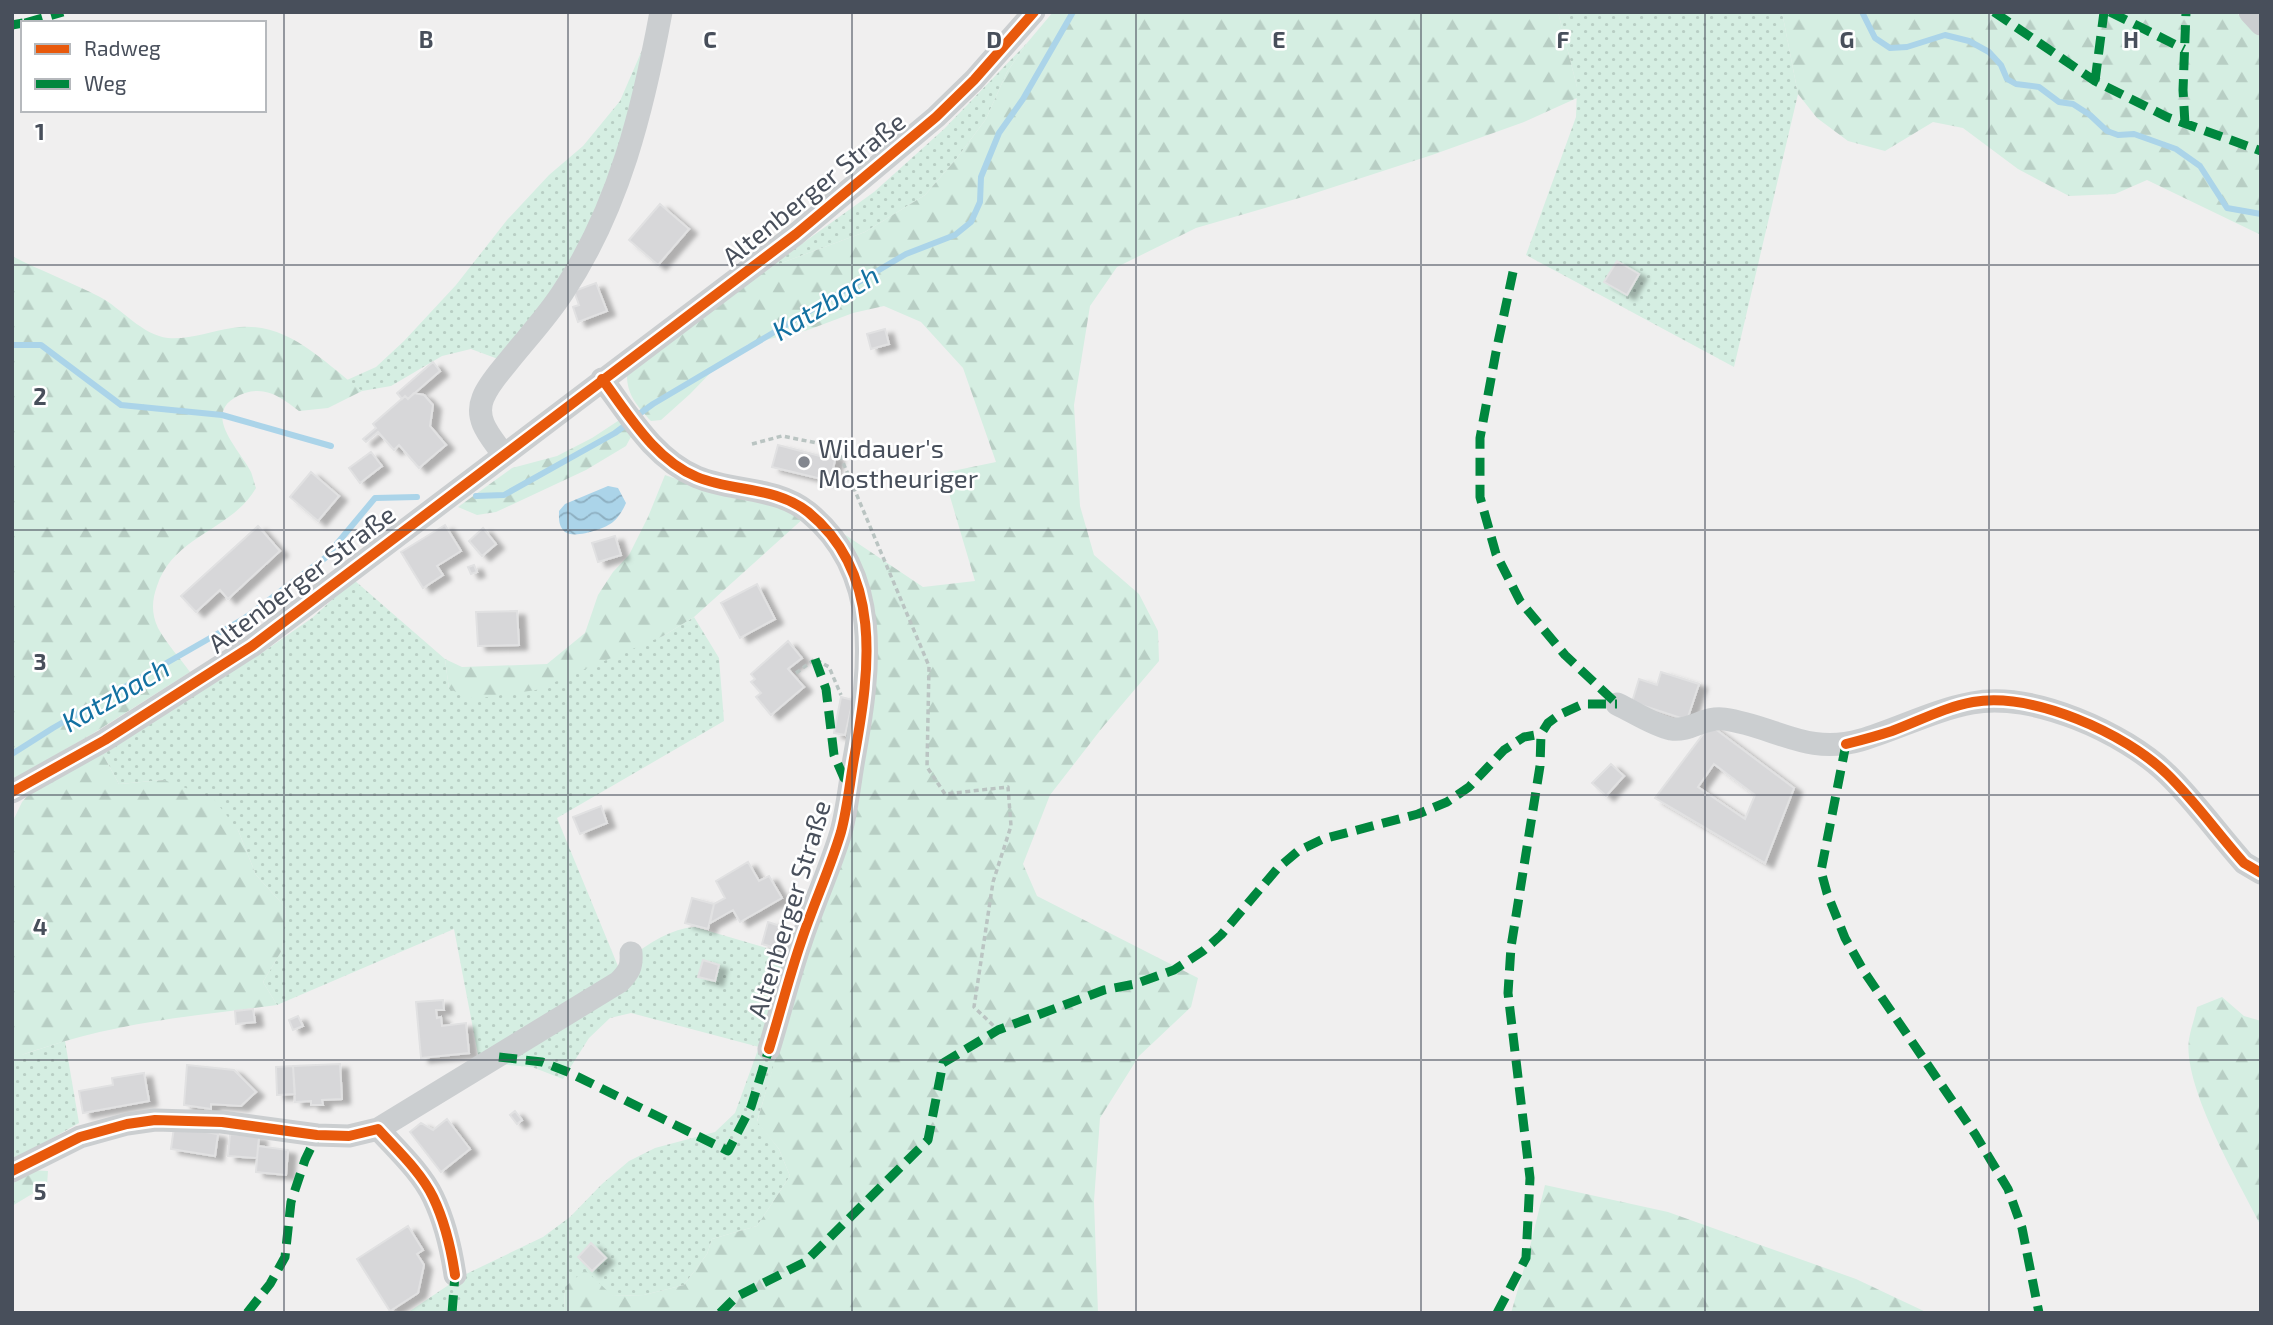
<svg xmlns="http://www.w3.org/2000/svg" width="2273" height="1325" font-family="'Exo 2',sans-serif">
	<defs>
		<pattern id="grass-dots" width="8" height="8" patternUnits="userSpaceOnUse" patternTransform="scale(1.75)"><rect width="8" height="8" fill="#d5eee2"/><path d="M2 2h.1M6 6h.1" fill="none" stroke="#b8cec4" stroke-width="1.8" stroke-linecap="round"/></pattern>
		<pattern id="forest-firs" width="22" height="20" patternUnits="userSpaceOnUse" patternTransform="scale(1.75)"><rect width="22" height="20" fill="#d5eee2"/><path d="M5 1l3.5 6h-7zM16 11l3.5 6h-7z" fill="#b8cec4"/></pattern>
		<pattern id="water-waves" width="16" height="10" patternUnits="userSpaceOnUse" patternTransform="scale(1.75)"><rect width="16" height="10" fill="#abd4e9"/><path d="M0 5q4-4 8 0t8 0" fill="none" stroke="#8daec0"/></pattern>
		<filter id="shadow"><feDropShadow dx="8" dy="4.5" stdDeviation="2" flood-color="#0004"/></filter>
	</defs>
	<rect width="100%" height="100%" fill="#f0efef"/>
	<path fill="url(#grass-dots)" d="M 1558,12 L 1782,12 L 1798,94 L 1734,367 L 1526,255 L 1576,117 L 1577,87 Z
		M 646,41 L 611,180 L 562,280 L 498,359 L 471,349 L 442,356 L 391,386 L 362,391 L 347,380 L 376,367 L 404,341 L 456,285 L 507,220 L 549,175 L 583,146 L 620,101 Z
		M 1027,43 L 1007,72 L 986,119 L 957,158 L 925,195 L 865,232 L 768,268 L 874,192 L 944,129 Z
		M 354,580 L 445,659 L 449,689 L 663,636 L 694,617 L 719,658 L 724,721 L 557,818 L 620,971 L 479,1060 L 454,929 L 277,1005 L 263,982 L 282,950 L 286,908 L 256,875 L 238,830 L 164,780 L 119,784 L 102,753 L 263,652 L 312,618 Z
		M 695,927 L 790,955 L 778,1052 L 757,1121 L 779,1149 L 790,1176 L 757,1226 L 712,1239 L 707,1254 L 684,1285 L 644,1295 L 613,1296 L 565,1287 L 564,1313 L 407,1313 L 462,1276 L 543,1237 L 570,1217 L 602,1184 L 629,1161 L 655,1148 L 715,1132 L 735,1113 L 759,1047 L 631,1013 L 610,1018 L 589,1038 L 563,1079 L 532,1067 L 498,1064 C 515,1054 534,1045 549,1033 C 589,1002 641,930 695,927 Z
		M 65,1041 L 79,1123 L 12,1161 L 12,1062 L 18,1056 Z"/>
	<path fill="url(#forest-firs)" d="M 1053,12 L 1558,12 L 1577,87 L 1577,98 L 1524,122 L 1432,155 L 1306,196 L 1196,228 L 1117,267 L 1090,306 L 1074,405 L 1080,506 L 1094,555 L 1139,594 L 1158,631 L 1159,661 L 1102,728 L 1050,795 L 1023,864 L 1037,896 L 1198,978 L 1191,1007 L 1139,1056 L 1100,1118 L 1094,1201 L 1098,1313 L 564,1313 L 565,1287 L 585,1270 L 613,1296 L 644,1295 L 684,1285 L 707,1254 L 712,1239 L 757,1226 L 790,1176 L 779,1149 L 757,1122 L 796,988 L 874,673 L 835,528 L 923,587 L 975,581 L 943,473 L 996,462 L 963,368 L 921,322 L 884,306 L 853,313 L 808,330 L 748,344 L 718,365 L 690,394 L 661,420 L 651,421 C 638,407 627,395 627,376 L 768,268 L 865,232 L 925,195 L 957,158 L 986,119 L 1007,72 L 1027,43 Z
		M 1782,12 L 2236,12 L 2261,38 L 2261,235 L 2147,180 L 2115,194 L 2069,196 L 2018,169 L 1963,128 L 1933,122 L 1885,151 L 1848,141 L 1817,118 L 1798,94 Z
		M 12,256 C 41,271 71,282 100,297 C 121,308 142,335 168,338 C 189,340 211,331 232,328 C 286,319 322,361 362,391 L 328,408 L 299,411 C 282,398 267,386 245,393 C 197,410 238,447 251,472 C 253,477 254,483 256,488 C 231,531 174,535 157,586 C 152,600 151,613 158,628 C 166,643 180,658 190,672 L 92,734 L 12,780 Z
		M 621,419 L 633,433 L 626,446 L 586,470 L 496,512 L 477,515 L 458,507 L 512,468 L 557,456 L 592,438 Z
		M 665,475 L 694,485 L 773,498 L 805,517 L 694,617 L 663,636 L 536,690 L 474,699 L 449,689 L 445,659 L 462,667 L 547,664 L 585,633 L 598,595 L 613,572 L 629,555 L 648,517 Z
		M 102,753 L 119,784 L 164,780 L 213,798 L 238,830 L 256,875 L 286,908 L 282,950 L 263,982 L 277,1005 C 200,1015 121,1022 46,1047 C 34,1051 21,1053 12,1062 L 12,823 L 22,802 L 29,794 Z
		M 2222,997 L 2244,1016 L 2261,1021 L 2261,1226 C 2239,1182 2182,1086 2189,1039 C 2191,1028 2195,1017 2197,1007 Z
		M 28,1170 L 48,1171 L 47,1185 L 12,1206 L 12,1174 Z
		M 1545,1185 L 1668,1212 L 1856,1279 L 1928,1313 L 1511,1313 L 1529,1251 Z"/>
	<path fill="url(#water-waves)" d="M 608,486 L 618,488 L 626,503 C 623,510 619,517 613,522 C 605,529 574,539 565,532 C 558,526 559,518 559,511 L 565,504 Z"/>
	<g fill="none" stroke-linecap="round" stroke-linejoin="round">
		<path stroke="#abd4e9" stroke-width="6" d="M 1862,12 L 1875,38 L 1890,48 L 1907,47 L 1945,35 L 1969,41 L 1989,52 L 2001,65 L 2007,79 L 2016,84 L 2039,87 L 2059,102 L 2073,104 L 2090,115 L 2107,131 L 2118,135 L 2134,134 L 2176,149 L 2200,166 L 2227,208 L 2261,214
			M 12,345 L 41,345 L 121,405 L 222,415 L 331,446
			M 635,417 L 653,404 L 906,254 L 955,235 L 971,222 L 980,202 L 981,177 L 999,133 L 1023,99 L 1073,12
			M 476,496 L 504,495 L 615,433 L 627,424
			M 12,754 L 53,728 L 245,618 L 325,558 L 375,498 L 417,497"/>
	</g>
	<path fill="#d7d7d9" stroke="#e1e1e2" stroke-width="2" fill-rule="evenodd" filter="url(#shadow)" d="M 660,204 L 689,229 L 658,265 L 629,240 Z
		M 1617,261 L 1639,274 L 1627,295 L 1604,282 Z
		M 596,283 L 607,311 L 578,322 L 573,307 L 579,305 L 574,291 Z
		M 885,329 L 889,344 L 871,349 L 867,334 Z
		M 433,362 L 440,371 L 408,399 L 405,396 L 402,399 L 397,393 Z
		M 414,393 L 424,395 L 433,405 L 430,426 L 446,445 L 419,468 L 399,445 L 394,450 L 378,432 L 366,442 L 363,439 L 376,428 L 373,424 L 405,396 L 408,399 Z
		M 778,445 L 820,456 L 821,452 L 836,456 L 830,481 L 772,467 Z
		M 371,452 L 382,466 L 360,483 L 349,468 Z
		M 311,472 L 339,496 L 318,521 L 290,497 Z
		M 445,525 L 461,551 L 437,566 L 443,575 L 423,588 L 401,552 Z
		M 258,526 L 280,551 L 228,599 L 220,590 L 196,612 L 181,596 Z
		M 483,528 L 496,544 L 482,556 L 469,541 Z
		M 615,536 L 621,555 L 598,562 L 592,543 Z
		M 474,565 L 477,572 L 471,574 L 468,567 Z
		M 757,584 L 775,619 L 740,638 L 721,603 Z
		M 517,611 L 519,645 L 478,646 L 476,612 Z
		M 788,641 L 802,658 L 788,669 L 804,687 L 771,715 L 756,697 L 761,693 L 751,682 L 755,679 L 751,674 Z
		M 1661,672 L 1699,684 L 1687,720 L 1632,702 L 1639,679 L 1657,685 Z
		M 841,697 L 853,700 L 845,735 L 834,733 Z
		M 1710,725 L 1794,788 L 1765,863 L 1655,798 ZM 1714,764 L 1755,795 L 1745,819 L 1698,787 Z
		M 1611,764 L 1624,776 L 1606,796 L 1592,783 Z
		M 601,806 L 607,823 L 580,834 L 573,817 Z
		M 748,862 L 759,881 L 769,876 L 782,898 L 740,922 L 733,910 L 710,923 L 714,904 L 725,898 L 716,881 Z
		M 692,898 L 714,904 L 708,929 L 685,923 Z
		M 768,922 L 783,927 L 776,948 L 762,944 Z
		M 703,960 L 719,965 L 715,981 L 698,977 Z
		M 443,1000 L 444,1010 L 436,1010 L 437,1018 L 441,1017 L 442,1026 L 466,1023 L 469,1053 L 421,1058 L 416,1002 Z
		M 253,1009 L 255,1022 L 236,1024 L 235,1011 Z
		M 298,1016 L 303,1026 L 293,1030 L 289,1020 Z
		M 340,1064 L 342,1099 L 322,1100 L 323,1105 L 311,1105 L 311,1101 L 295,1102 L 293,1066 Z
		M 187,1065 L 234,1070 L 256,1092 L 241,1106 L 211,1104 L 211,1109 L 184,1105 Z
		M 293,1066 L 295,1094 L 277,1095 L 276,1067 Z
		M 144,1073 L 149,1101 L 83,1113 L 79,1091 L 113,1085 L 112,1078 Z
		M 515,1111 L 522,1120 L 517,1124 L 510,1115 Z
		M 447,1119 L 470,1149 L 441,1172 L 410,1132 L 421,1123 L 433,1130 Z
		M 174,1127 L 218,1134 L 215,1156 L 171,1149 Z
		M 230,1134 L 259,1137 L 257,1158 L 228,1156 Z
		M 258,1146 L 288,1150 L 286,1175 L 256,1172 Z
		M 408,1226 L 423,1250 L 417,1254 L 424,1265 L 418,1293 L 390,1311 L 357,1259 Z
		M 591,1243 L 606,1258 L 592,1271 L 578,1257 Z"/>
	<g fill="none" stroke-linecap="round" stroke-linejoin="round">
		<path stroke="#bac4c2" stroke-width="3.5" stroke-dasharray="5 3.5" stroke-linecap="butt" d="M 752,444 L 782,436 L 817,443 L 839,453 L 929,666 L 927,767 L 945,794 L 1008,787 L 1011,826 L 993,882 L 974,1007 L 998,1030
			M 796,673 L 815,659 L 829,667 L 841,695"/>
		<path stroke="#cbced0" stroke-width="23" d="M 2250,12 L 2261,24
			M 602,379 C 629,415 654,459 697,477 C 733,492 775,486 808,512 C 883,573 870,669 855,753 C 850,779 848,806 841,832 C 830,869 813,905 801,942 C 789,977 780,1013 769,1049
			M 503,454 C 491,437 474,420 483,398 C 488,385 499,373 507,363 C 526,339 547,317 563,292 C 619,208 643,109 661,12
			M 1617,704 C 1634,712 1653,725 1671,729 C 1690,732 1705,716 1724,719 C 1775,726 1807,756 1861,740 C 1898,729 1934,710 1972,703 C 2032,691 2125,733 2167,774 C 2195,801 2218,834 2244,863 L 2261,873
			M 12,792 L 105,740 L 252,646 L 796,234 L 936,117 L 974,80 L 1034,12
			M 378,1129 L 619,982 C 629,972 632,967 631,953
			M 12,1171 L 80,1137 L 127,1124 L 155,1120 L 222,1122 L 317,1135 L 349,1136 L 378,1129 C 397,1150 421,1172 433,1197 C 445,1222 451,1248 455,1275"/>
		<path stroke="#00873e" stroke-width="9" stroke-dasharray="18 9" stroke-linecap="butt" d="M 1994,12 L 2095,81 L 2167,117 L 2261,151
			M 2110,12 L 2184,49
			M 25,23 L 63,12
			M 12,25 L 23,23
			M 2095,81 L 2104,12
			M 2185,124 L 2183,90 L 2186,12
			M 1513,272 L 1496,352 L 1480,438 L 1480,497 L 1496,554 L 1520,601 L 1565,655 L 1617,704
			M 815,659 L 826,689 L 834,755 L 844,778 L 850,781
			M 1846,744 L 1821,871 L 1827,893 L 1845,938 L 1865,973 L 1975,1134 L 2008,1189 L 2022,1228 L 2039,1313
			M 499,1057 L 542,1062 L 568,1072 L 728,1151 L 751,1107 L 769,1049
			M 247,1313 L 270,1284 L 285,1257 L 291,1202 L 305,1160 L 317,1135
			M 452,1313 L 455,1275
			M 720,1313 L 736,1297 L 805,1262 L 928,1140 L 943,1063 L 998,1030 L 1104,990 L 1135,984 L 1174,970 L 1203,951 L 1221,935 L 1277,869 L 1298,851 L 1323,839 L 1418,814 L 1447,802 L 1469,787 L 1504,750 L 1524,737 L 1541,734
			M 1497,1313 L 1526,1258 L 1530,1178 L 1508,993 L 1511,947 L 1540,766 L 1541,734 L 1548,723 L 1559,715 L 1583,704 L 1617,704"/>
		<defs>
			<path id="cycleway" d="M 602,379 C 629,415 654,459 697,477 C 733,492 775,486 808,512 C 883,573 870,669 855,753 C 850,779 848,806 841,832 C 830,869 813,905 801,942 C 789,977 780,1013 769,1049
				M 1846,744 C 1862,740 1877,736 1892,731 C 1919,721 1945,707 1973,702 C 2033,692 2125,733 2167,774 C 2195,801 2218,834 2244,863 L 2261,873
				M 12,792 L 105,740 L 252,646 L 796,234 L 936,117 L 974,80 L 1034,12
				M 12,1171 L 80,1137 L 127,1124 L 155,1120 L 222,1122 L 317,1135 L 349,1136 L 378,1129 C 397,1150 421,1172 433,1197 C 445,1222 451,1248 455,1275"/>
		</defs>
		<use href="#cycleway" stroke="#fff" stroke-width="15"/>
		<use href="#cycleway" stroke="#e8590c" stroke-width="10"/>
	</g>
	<path fill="none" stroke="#484f5b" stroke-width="2" stroke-opacity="0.55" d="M 284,12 L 284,1313M 568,12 L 568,1313M 852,12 L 852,1313M 1136,12 L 1136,1313M 1421,12 L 1421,1313M 1705,12 L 1705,1313M 1989,12 L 1989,1313M 12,265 L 2261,265M 12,530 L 2261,530M 12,795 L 2261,795M 12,1060 L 2261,1060"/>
	<circle fill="#83878f" stroke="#fff" stroke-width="2.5" cx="804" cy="462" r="7"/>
	<g text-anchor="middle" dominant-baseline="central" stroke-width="5" stroke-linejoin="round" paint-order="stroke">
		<g font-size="26" fill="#484f5b" stroke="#fff">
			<text transform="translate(813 188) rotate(-39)">Altenberger Straße</text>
			<text transform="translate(301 578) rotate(-37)">Altenberger Straße</text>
			<text transform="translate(788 909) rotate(-73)">Altenberger Straße</text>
		</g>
		<g font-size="26" fill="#484f5b" stroke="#fff" text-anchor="start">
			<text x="818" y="447">Wildauer's<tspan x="818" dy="30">Mostheuriger</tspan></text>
		</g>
		<g font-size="28" font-style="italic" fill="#1371a2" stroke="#fff">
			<text transform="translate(825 302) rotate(-31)">Katzbach</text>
			<text transform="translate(115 694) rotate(-30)">Katzbach</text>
		</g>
	</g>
	<g font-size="23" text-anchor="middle" font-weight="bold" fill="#484f5b" stroke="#fff" stroke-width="5" stroke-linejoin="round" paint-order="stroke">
		<text x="426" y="48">B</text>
		<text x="710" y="48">C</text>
		<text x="994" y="48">D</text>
		<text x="1279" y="48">E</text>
		<text x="1563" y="48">F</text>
		<text x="1847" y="48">G</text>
		<text x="2131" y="48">H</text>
		<text x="40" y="140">1</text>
		<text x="40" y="405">2</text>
		<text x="40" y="670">3</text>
		<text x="40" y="935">4</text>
		<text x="40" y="1200">5</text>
	</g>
	<rect width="2273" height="1325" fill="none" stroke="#484f5b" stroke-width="28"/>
	<rect x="21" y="21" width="245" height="91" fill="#ffffff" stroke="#b6b9bd" stroke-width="2"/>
	<rect x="35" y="44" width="35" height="10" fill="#e8590c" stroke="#b6b9bd" stroke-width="2"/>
	<text x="84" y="56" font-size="21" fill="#484f5b">Radweg</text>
	<rect x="35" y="79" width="35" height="10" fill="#00873e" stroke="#b6b9bd" stroke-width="2"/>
	<text x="84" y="91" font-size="21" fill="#484f5b">Weg</text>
</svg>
